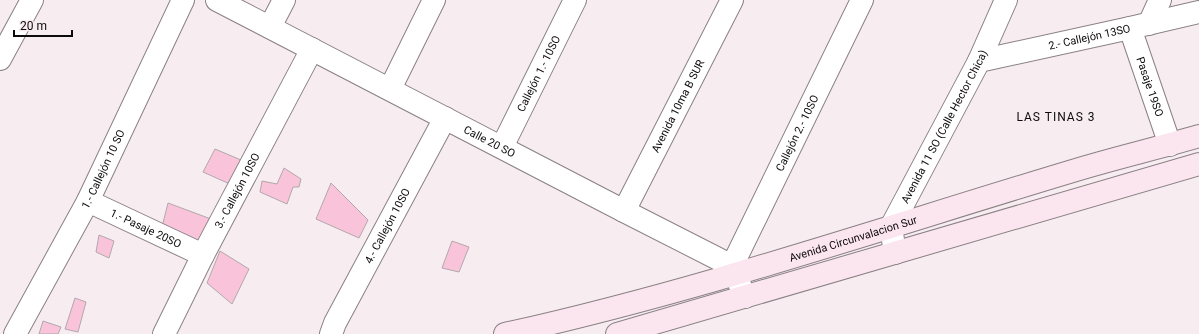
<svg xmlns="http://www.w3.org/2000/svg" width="1199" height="334" font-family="Roboto,sans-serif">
	<rect width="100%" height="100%" fill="#f7ecf0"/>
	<path fill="#f9c4d9" stroke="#b2a8ab" d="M 215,149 L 241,160 L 232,185 L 203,172 Z
		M 284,168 L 301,179 L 299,187 L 293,187 L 287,204 L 260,192 L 262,181 L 277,184 Z
		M 331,183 L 368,220 L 359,238 L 316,219 Z
		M 168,203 L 211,219 L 195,246 L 161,231 Z
		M 99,235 L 114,241 L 109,258 L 96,252 Z
		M 452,241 L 469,247 L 459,272 L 442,268 Z
		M 220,251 L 249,269 L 232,304 L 207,283 Z
		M 75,298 L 86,302 L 78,332 L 65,329 Z
		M 43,321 L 61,327 L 58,334 L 39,334 Z"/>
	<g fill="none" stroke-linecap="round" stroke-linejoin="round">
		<defs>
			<g id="minor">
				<path id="s1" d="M 217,0 L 624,211 L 732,266 L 745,297"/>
				<path d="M 1149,24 L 1160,0"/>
				<path d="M 270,27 L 284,0"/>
				<path id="s2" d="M 1130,28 L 1170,145"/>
				<path d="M 0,59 L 32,0"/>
				<path id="s3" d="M 979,61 L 1130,28 L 1199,12"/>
				<path d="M 390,89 L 434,0"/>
				<path id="s4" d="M 502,147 L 575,0"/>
				<path id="s5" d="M 88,201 L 203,255"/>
				<path id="s6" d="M 624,211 L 732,0"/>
				<path id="s7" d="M 895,253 L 891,227 L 979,61 L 1006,0"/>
				<path id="s8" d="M 732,266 L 862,0"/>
				<path id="s9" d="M 15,334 L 88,201 L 183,0"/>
				<path id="s10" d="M 164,334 L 203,255 L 312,49"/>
				<path id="s11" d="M 331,334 L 335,323 L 445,118"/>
			</g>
			<g id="secondary">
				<path id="s12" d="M 505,334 C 695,292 880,229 1066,173 C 1110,159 1155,149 1199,136"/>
				<path d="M 617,334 L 1199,164"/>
			</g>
		</defs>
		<use href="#minor" stroke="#8a8184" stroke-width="24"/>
		<use href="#secondary" stroke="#8a8184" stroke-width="24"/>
		<use href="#minor" stroke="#fff" stroke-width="22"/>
		<use href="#secondary" stroke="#fbe5ee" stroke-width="22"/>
	</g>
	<g text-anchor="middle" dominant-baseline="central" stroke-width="3" stroke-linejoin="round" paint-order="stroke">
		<g font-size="11" fill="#0d0a0b" stroke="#f7ecf0">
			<text stroke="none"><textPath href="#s3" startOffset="113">2.- Callejón 13SO</textPath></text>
			<text stroke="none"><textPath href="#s4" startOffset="82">Callejón 1.- 10SO</textPath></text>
			<text stroke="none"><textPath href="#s2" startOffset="62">Pasaje 19SO</textPath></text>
			<text stroke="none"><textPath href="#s6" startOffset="118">Avenida 10ma B SUR</textPath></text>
			<text stroke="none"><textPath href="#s7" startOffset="140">Avenida 11 SO (Calle Hector Chica)</textPath></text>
			<text stroke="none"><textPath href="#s8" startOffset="148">Callejón 2.- 10SO</textPath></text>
			<text stroke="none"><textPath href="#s1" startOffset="307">Calle 20 SO</textPath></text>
			<text stroke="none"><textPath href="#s9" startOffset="187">1.- Callejón 10 SO</textPath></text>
			<text stroke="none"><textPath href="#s10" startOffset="161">3.- Callejón 10SO</textPath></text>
			<text stroke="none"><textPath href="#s11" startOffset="122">4.- Callejón 10SO</textPath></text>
			<text stroke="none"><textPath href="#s5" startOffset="64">1.- Pasaje 20SO</textPath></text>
			<text stroke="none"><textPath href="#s12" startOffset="361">Avenida Circunvalacion Sur</textPath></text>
		</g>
		<g font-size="12" letter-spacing="1" fill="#0d0a0b" stroke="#f7ecf0">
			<text x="1056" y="117">LAS TINAS 3</text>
		</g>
	</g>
	<path d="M14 30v6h58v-6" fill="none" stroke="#0d0a0b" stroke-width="2"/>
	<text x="20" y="30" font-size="12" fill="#0d0a0b" stroke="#f7ecf0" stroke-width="3" paint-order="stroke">20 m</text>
</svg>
